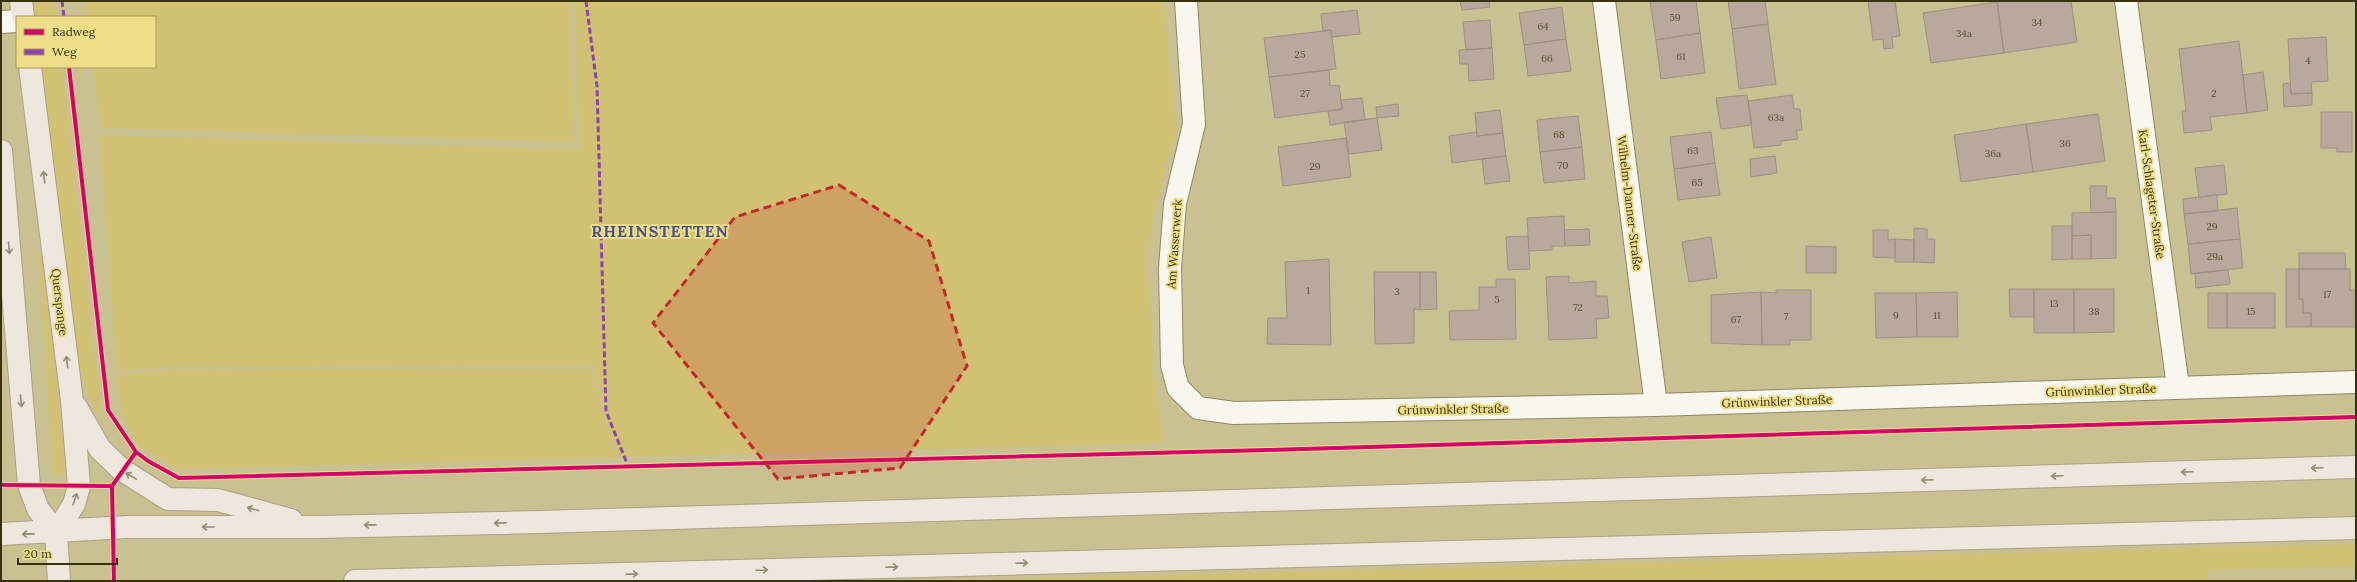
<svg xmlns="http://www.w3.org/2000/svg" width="2357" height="582" font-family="Lora,serif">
	<rect width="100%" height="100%" fill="#cac193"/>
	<path fill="#d0c173" d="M 31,1 L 54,1 L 56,17 L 33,17 Z
		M 85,1 L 569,1 L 575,142 L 101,128 L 93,67 L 155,67 L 155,17 L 87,17 Z
		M 574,1 L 1164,1 L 1176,130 L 1156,203 L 1147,256 L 1155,387 L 1164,443 L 618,457 L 593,365 L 168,367 L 117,371 L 100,135 L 580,150 Z
		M 39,67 L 62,67 L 101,412 L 96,413 L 80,370 L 71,320 Z
		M 38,255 L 41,255 L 44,265 L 67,474 L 53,475 Z
		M 591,369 L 617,457 L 178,469 L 137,443 L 121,409 L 117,375 L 174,370 Z
		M 2356,544 L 2356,566 L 2207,570 L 2209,581 L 944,581 Z"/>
	<path fill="#baa89d" stroke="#a08f84" d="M 1460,1 L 1489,1 L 1490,7 L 1462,10 Z
		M 1650,1 L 1696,1 L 1700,33 L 1656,40 Z
		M 1728,1 L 1765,1 L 1768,24 L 1732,29 Z
		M 1868,1 L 1895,1 L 1900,36 L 1892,37 L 1893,48 L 1884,49 L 1883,39 L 1873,40 Z
		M 2006,1 L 2071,1 L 2077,42 L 2004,53 L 1997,2 Z
		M 1997,2 L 2004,53 L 1931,63 L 1923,13 Z
		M 1562,7 L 1566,39 L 1524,45 L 1519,13 Z
		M 1357,10 L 1360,34 L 1332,37 L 1331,30 L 1323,31 L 1321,14 Z
		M 1490,20 L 1492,48 L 1466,50 L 1463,22 Z
		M 1768,24 L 1776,84 L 1739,89 L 1732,29 Z
		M 1331,30 L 1336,69 L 1269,77 L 1264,38 Z
		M 1700,33 L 1705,73 L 1661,79 L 1656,40 Z
		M 2326,37 L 2328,81 L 2311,82 L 2312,93 L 2291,94 L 2288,39 Z
		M 1566,39 L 1571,71 L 1528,76 L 1524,45 Z
		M 2239,41 L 2247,113 L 2210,117 L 2212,130 L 2184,133 L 2182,111 L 2186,111 L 2179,49 Z
		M 1492,48 L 1494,79 L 1469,81 L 1468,64 L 1460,64 L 1459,50 Z
		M 1329,70 L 1330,86 L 1339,85 L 1342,109 L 1275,118 L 1269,77 Z
		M 2263,72 L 2268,110 L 2247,113 L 2243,75 Z
		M 2290,83 L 2291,94 L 2312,93 L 2312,105 L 2284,107 L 2283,84 Z
		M 1747,95 L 1752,125 L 1721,129 L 1716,98 Z
		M 1792,95 L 1794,109 L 1800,109 L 1802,130 L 1796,131 L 1798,139 L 1781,141 L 1781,145 L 1754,148 L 1748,101 Z
		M 1362,98 L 1365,120 L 1330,125 L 1328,111 L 1342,109 L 1341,100 Z
		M 1398,104 L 1399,116 L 1377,118 L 1376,107 Z
		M 1500,110 L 1503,133 L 1477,136 L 1475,113 Z
		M 2321,112 L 2352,112 L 2352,152 L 2337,152 L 2337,148 L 2321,148 Z
		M 2098,114 L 2105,161 L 2033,172 L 2026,124 Z
		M 1578,116 L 1582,147 L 1540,152 L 1537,120 Z
		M 1377,118 L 1382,150 L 1349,154 L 1344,122 Z
		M 2026,124 L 2033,172 L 1961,182 L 1954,135 Z
		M 1477,132 L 1477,136 L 1503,133 L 1506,156 L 1452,163 L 1449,136 Z
		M 1711,132 L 1715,163 L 1674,169 L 1670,137 Z
		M 1346,138 L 1351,177 L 1283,186 L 1278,147 Z
		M 1582,147 L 1585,179 L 1544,183 L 1540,152 Z
		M 1506,156 L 1510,181 L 1485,184 L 1482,159 Z
		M 1775,156 L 1777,173 L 1751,177 L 1750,159 Z
		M 1715,163 L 1720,195 L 1678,200 L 1674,169 Z
		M 2224,165 L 2227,194 L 2199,197 L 2195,168 Z
		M 2090,186 L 2107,186 L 2106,198 L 2115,198 L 2116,212 L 2091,213 Z
		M 2217,195 L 2218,211 L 2184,214 L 2183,199 Z
		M 2237,208 L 2240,239 L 2188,244 L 2184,214 Z
		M 2116,212 L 2116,258 L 2091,259 L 2091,235 L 2072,236 L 2072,213 Z
		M 1564,216 L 1565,246 L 1552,246 L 1552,250 L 1529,251 L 1527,218 Z
		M 2052,226 L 2072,226 L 2072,259 L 2052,260 Z
		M 1914,228 L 1927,229 L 1927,239 L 1935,239 L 1934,263 L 1914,262 Z
		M 1589,229 L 1590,245 L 1565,246 L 1564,230 Z
		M 1873,230 L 1888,230 L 1888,240 L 1895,239 L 1895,258 L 1873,257 Z
		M 2091,235 L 2091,259 L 2072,259 L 2072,236 Z
		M 1528,236 L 1530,269 L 1508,270 L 1506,237 Z
		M 1711,237 L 1717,278 L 1689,282 L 1682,242 Z
		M 1895,239 L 1914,240 L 1914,262 L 1895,262 Z
		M 2240,239 L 2243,268 L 2191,274 L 2188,244 Z
		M 1806,246 L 1836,247 L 1836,273 L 1806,273 Z
		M 2299,253 L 2345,253 L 2346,269 L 2299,269 Z
		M 1329,259 L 1331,345 L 1267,344 L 1268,318 L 1287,318 L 1285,262 Z
		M 2286,269 L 2299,269 L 2299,299 L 2303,299 L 2303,313 L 2311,313 L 2311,327 L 2286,327 Z
		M 2299,269 L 2350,269 L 2350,290 L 2356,290 L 2356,327 L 2311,327 L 2311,313 L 2303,313 L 2303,299 L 2299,299 Z
		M 2228,270 L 2230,284 L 2196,288 L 2195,273 Z
		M 1374,272 L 1420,272 L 1420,310 L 1414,309 L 1414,343 L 1375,344 Z
		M 1420,272 L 1436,272 L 1437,309 L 1420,310 Z
		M 1569,276 L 1569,283 L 1596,281 L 1596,296 L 1607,296 L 1609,318 L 1596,319 L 1597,338 L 1549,340 L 1546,277 Z
		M 1496,279 L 1515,279 L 1516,339 L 1450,340 L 1449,311 L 1479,310 L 1479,287 L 1496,287 Z
		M 2009,289 L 2034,289 L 2034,317 L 2010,317 Z
		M 2034,289 L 2074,289 L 2074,333 L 2034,333 Z
		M 2074,289 L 2114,289 L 2114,332 L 2074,333 Z
		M 1776,290 L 1811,290 L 1811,340 L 1790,340 L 1790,345 L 1762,345 L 1761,292 L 1776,293 Z
		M 1761,292 L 1762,345 L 1711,343 L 1711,295 Z
		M 1957,292 L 1958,337 L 1917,337 L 1916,293 Z
		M 1875,293 L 1916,293 L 1917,337 L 1876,338 Z
		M 2208,293 L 2227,293 L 2227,328 L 2208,328 Z
		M 2227,293 L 2275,293 L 2275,328 L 2227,328 Z"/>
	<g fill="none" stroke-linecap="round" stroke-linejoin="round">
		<defs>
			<path id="minor" d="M 1186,1 L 1194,124 L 1175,204 L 1170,268 L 1172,365 L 1178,388 L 1198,408 L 1234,413 L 1656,405 L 2356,382
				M 1604,1 L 1656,405
				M 2126,1 L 2178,387
				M 1,22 L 17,21"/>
			<path id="major" d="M 21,1 L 23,17
				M 30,67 L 72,401 L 79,486 L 74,504 L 56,533
				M 1,151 L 29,485 L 38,509 L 56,533 L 59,581
				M 76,407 L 100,449 L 122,470 L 168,499 L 218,500 L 291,520
				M 1,534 L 127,527 L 317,527 L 539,522 L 2356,467
				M 355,581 L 2356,528"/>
		</defs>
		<use href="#minor" stroke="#908862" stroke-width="24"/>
		<use href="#major" stroke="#ae9f85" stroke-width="24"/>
		<use href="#minor" stroke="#f7f6ef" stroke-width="22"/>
		<use href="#major" stroke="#efe7de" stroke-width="22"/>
		<path stroke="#8e44ad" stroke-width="3" stroke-dasharray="6 3" stroke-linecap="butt" d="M 62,1 L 64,17
			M 586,1 L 597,86 L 606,411 L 628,466"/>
		<defs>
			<path id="cycleway" d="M 69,67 L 108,410 L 136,452 L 148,461 L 179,478 L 1267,450 L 2356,417
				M 1,485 L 112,486
				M 114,581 L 112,486 L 136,452"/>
		</defs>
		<use href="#cycleway" stroke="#eede89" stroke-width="6"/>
		<use href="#cycleway" stroke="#d6006c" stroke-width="4"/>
	</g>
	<defs><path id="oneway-shaft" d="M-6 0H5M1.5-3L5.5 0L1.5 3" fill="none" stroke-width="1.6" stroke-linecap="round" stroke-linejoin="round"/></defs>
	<g stroke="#948c76">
		<use href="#oneway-shaft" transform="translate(44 177) rotate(-98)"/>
		<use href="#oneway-shaft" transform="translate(9 248) rotate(85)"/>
		<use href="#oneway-shaft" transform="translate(67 362) rotate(-97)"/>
		<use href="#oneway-shaft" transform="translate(21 401) rotate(85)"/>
		<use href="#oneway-shaft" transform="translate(2317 468) rotate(178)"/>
		<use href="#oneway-shaft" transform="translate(2187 472) rotate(178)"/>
		<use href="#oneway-shaft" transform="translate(131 476) rotate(-150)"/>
		<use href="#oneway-shaft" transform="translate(2057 476) rotate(178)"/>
		<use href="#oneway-shaft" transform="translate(1927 480) rotate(178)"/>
		<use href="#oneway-shaft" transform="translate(75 499) rotate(-71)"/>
		<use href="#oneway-shaft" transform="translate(253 509) rotate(-165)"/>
		<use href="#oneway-shaft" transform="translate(500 523) rotate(179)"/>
		<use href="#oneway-shaft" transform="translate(370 525) rotate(179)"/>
		<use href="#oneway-shaft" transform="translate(208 527) rotate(180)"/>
		<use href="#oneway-shaft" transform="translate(28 534) rotate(179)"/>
		<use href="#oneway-shaft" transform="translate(1022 563) rotate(-2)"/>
		<use href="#oneway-shaft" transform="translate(892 567) rotate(-2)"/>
		<use href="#oneway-shaft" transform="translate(762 570) rotate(-2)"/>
		<use href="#oneway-shaft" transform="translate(632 574) rotate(-2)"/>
	</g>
	<path fill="#c62925" fill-opacity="0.2" stroke="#c62925" stroke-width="3" stroke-dasharray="8 5" stroke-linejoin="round" d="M 839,185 L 929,241 L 967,366 L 900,468 L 778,479 L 653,323 L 735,217 Z"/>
	<g text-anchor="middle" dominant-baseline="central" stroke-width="4" stroke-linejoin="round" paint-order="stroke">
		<g font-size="10" fill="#584f31">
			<text x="1675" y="17">59</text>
			<text x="2037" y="22">34</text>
			<text x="1543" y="26">64</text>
			<text x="1964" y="33">34a</text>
			<text x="1300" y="54">25</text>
			<text x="1681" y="56">61</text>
			<text x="1547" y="58">66</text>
			<text x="2308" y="60">4</text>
			<text x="1305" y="93">27</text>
			<text x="2214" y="93">2</text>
			<text x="1776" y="117">63a</text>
			<text x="1559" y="134">68</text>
			<text x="2065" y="143">36</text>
			<text x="1693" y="150">63</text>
			<text x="1993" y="153">36a</text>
			<text x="1563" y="165">70</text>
			<text x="1315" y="166">29</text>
			<text x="1697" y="182">65</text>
			<text x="2212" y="226">29</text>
			<text x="2215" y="256">29a</text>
			<text x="1308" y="290">1</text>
			<text x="1397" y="291">3</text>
			<text x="2327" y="294">17</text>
			<text x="1497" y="299">5</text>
			<text x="2054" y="303">13</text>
			<text x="1578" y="307">72</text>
			<text x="2094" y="311">38</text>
			<text x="2251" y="311">15</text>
			<text x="1896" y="315">9</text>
			<text x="1937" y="315">11</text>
			<text x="1786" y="316">7</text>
			<text x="1736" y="319">67</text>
		</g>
		<g font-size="12" fill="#38310d" stroke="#eede89">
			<text transform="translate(2152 194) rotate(82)">Karl-Schlageter-Straße</text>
			<text transform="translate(1630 203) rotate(83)">Wilhelm-Danner-Straße</text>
			<text transform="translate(1174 244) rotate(-86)">Am Wasserwerk</text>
			<text transform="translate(60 302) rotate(83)">Querspange</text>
			<text transform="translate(2101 390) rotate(-2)">Grünwinkler Straße</text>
			<text transform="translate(1777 401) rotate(-2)">Grünwinkler Straße</text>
			<text transform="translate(1453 409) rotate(-1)">Grünwinkler Straße</text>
		</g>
		<g font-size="16" font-weight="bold" letter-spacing="1" fill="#4c508e" stroke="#eede89">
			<text x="660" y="231">RHEINSTETTEN</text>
		</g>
	</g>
	<rect width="2357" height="582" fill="none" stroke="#38310d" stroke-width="4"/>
	<rect x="16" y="16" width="140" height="52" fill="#eede89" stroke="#a59957"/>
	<rect x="24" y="29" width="20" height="6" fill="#d6006c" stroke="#a59957"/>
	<text x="52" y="36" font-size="12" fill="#38310d">Radweg</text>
	<rect x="24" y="49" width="20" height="6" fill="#8e44ad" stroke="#a59957"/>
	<text x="52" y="56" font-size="12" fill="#38310d">Weg</text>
	<path d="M18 558v6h99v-6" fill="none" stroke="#38310d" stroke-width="2"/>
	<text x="24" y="558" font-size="12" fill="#38310d" stroke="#eede89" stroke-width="3" paint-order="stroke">20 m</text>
</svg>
